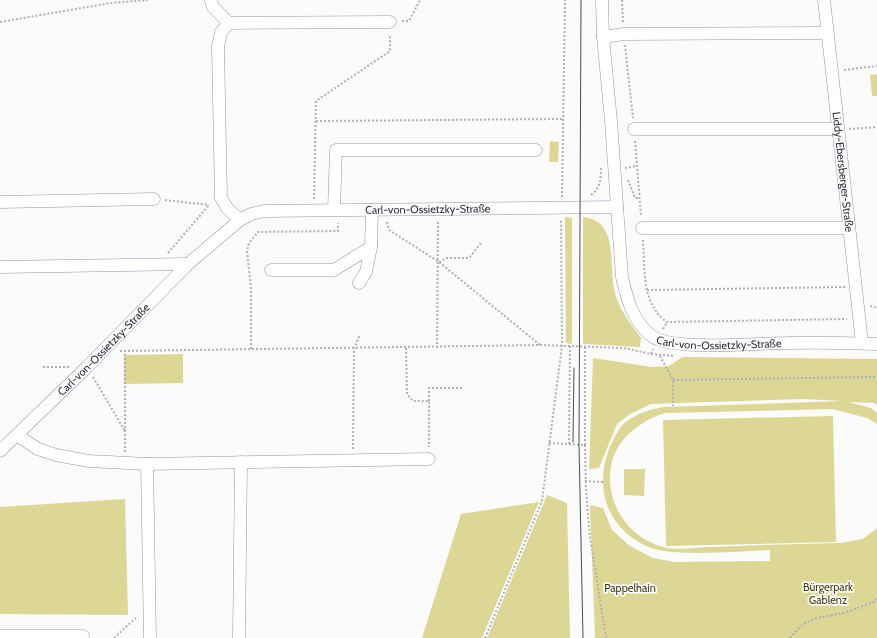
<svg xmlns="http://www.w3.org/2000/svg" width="877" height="638" font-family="Cabin,sans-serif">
	<rect width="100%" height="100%" fill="#fafbfa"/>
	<path fill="#dcd795" d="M 877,74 L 877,96 L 872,96 L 870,75 Z
		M 550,141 L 559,142 L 558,162 L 549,162 Z
		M 565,217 L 572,218 L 572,344 L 566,343 Z
		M 583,217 C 619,220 609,265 614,289 C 618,308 630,323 641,338 L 640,347 L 583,344 Z
		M 183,354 L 183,383 L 124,384 L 124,355 Z
		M 682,357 L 877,359 L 877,405 L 874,403 L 848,402 L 871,408 L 877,413 L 877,424 L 867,418 L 832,409 L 665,413 C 640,421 616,439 611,466 C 605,502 627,537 663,547 C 676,551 699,547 712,547 C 754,545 797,544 840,543 L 863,539 L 877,528 L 877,638 L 595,638 L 590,505 L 603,508 L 612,530 L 630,546 L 653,558 L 675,562 L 770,561 L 770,550 C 742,551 669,558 646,546 C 607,527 594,489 609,449 C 613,440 619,426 627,421 C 638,413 651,409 664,407 L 843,401 L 803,399 L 651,404 L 630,414 L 617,424 L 599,468 L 589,469 L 593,358 L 652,367 L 669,366 Z
		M 833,416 L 836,542 L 666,546 L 663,420 Z
		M 624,469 L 645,469 L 644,496 L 624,495 Z
		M 547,495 L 567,503 L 570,638 L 487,638 Z
		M 125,499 L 128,615 L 0,614 L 0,507 Z
		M 539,502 L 482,638 L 422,638 L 461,514 Z"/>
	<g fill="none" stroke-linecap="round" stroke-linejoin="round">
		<defs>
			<g id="minor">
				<path d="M 211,0 L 213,7 L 229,23"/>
				<path id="s1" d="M 602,0 L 603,37 L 611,121 L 622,277 C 627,299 633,323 653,337 C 676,351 756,343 786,343 C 816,342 847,343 877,344"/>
				<path id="s2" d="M 824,0 L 862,343"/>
				<path d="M 603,37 L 624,34 L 827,33"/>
				<path d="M 634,129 L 838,129"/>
				<path d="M 0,202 L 154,199"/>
				<path d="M 334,210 L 336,150 L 536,150"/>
				<path d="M 240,220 L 227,208 L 221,198 L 218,47 L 221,32 L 229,23 L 390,22"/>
				<path d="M 642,228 L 849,228"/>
				<path d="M 0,267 L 188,264"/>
				<path d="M 271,270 L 334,270 L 371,247 L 372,210"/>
				<path d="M 359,283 L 366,272 L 371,247"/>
				<path d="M 18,436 L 38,449 L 56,455 L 89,461 L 147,464 L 429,459"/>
				<path id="s3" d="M 0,451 L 87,367 L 188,264 L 240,220 L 251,214 L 264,211 L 617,207"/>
				<path d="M 147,464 L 150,638"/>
				<path d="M 0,636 L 83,636"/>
				<path d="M 239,638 L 241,462"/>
			</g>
		</defs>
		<use href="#minor" stroke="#9990ad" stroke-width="13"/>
		<path stroke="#b1b0b4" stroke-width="2" stroke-dasharray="2 2" stroke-linecap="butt" d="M 622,0 L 623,23
			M 402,21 L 409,21 L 420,0
			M 0,22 L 111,3 L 148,0
			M 625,45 L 633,118
			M 844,70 L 877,66
			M 316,121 L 563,119
			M 849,129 L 877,127
			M 635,141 L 641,216
			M 625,168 L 637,166
			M 628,180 L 635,198 L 640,198
			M 591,195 C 600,188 601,180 601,169 L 603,169
			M 562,197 L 565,0
			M 314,199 L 316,101 L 390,51 L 390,35
			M 165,200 L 209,205
			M 387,222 L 389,230 L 439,262 L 540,345
			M 643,240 C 645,268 641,304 667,322 L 847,319
			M 168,253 L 209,205
			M 439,262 L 447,258 L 469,258 L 481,243
			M 647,290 L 845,287
			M 870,306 L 877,308
			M 663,329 L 667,322
			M 585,347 L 585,445
			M 406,348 L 407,394 L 413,401 L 429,401 L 429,447
			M 437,348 L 438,221
			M 251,349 L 251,288 L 247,251 L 249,243 L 258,232 L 338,231 L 338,223
			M 120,351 L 541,345 L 624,348 L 651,354 L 653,349
			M 651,354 L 674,356
			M 660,356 L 673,380 L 673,406
			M 43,367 L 69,367
			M 93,377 L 125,431
			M 673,380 L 877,377
			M 429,401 L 429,388 L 464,388
			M 549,443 L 585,445 L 586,490 L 590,537 L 606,638
			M 569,444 L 570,346
			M 353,449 L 354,349 L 360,334
			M 125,452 L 125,351
			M 585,481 L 603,482
			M 114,638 L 138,616
			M 485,638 L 542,501 L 562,346 L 561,219
			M 790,638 C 807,616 820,618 844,613 C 854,610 864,605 874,602 L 877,599"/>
		<use href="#minor" stroke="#fff" stroke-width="12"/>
		<path stroke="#4e4a55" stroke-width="1" d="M 581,0 L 579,445 L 583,638
			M 573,442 L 574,368"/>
	</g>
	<g text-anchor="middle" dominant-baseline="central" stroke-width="3.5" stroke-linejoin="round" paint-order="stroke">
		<g font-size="11" fill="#34303c" stroke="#fafbfa">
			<text stroke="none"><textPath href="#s2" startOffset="173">Liddy-Ebersberger-Straße</textPath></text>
			<text stroke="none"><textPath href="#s3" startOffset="523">Carl-von-Ossietzky-Straße</textPath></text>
			<text stroke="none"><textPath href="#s1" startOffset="414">Carl-von-Ossietzky-Straße</textPath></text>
			<text stroke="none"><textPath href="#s3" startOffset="145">Carl-von-Ossietzky-Straße</textPath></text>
		</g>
		<g font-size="11" fill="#433f12" stroke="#fafbfa">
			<text x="828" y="587">Bürgerpark<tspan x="828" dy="13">Gablenz</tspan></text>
			<text x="630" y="588">Pappelhain</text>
		</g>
	</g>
</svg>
